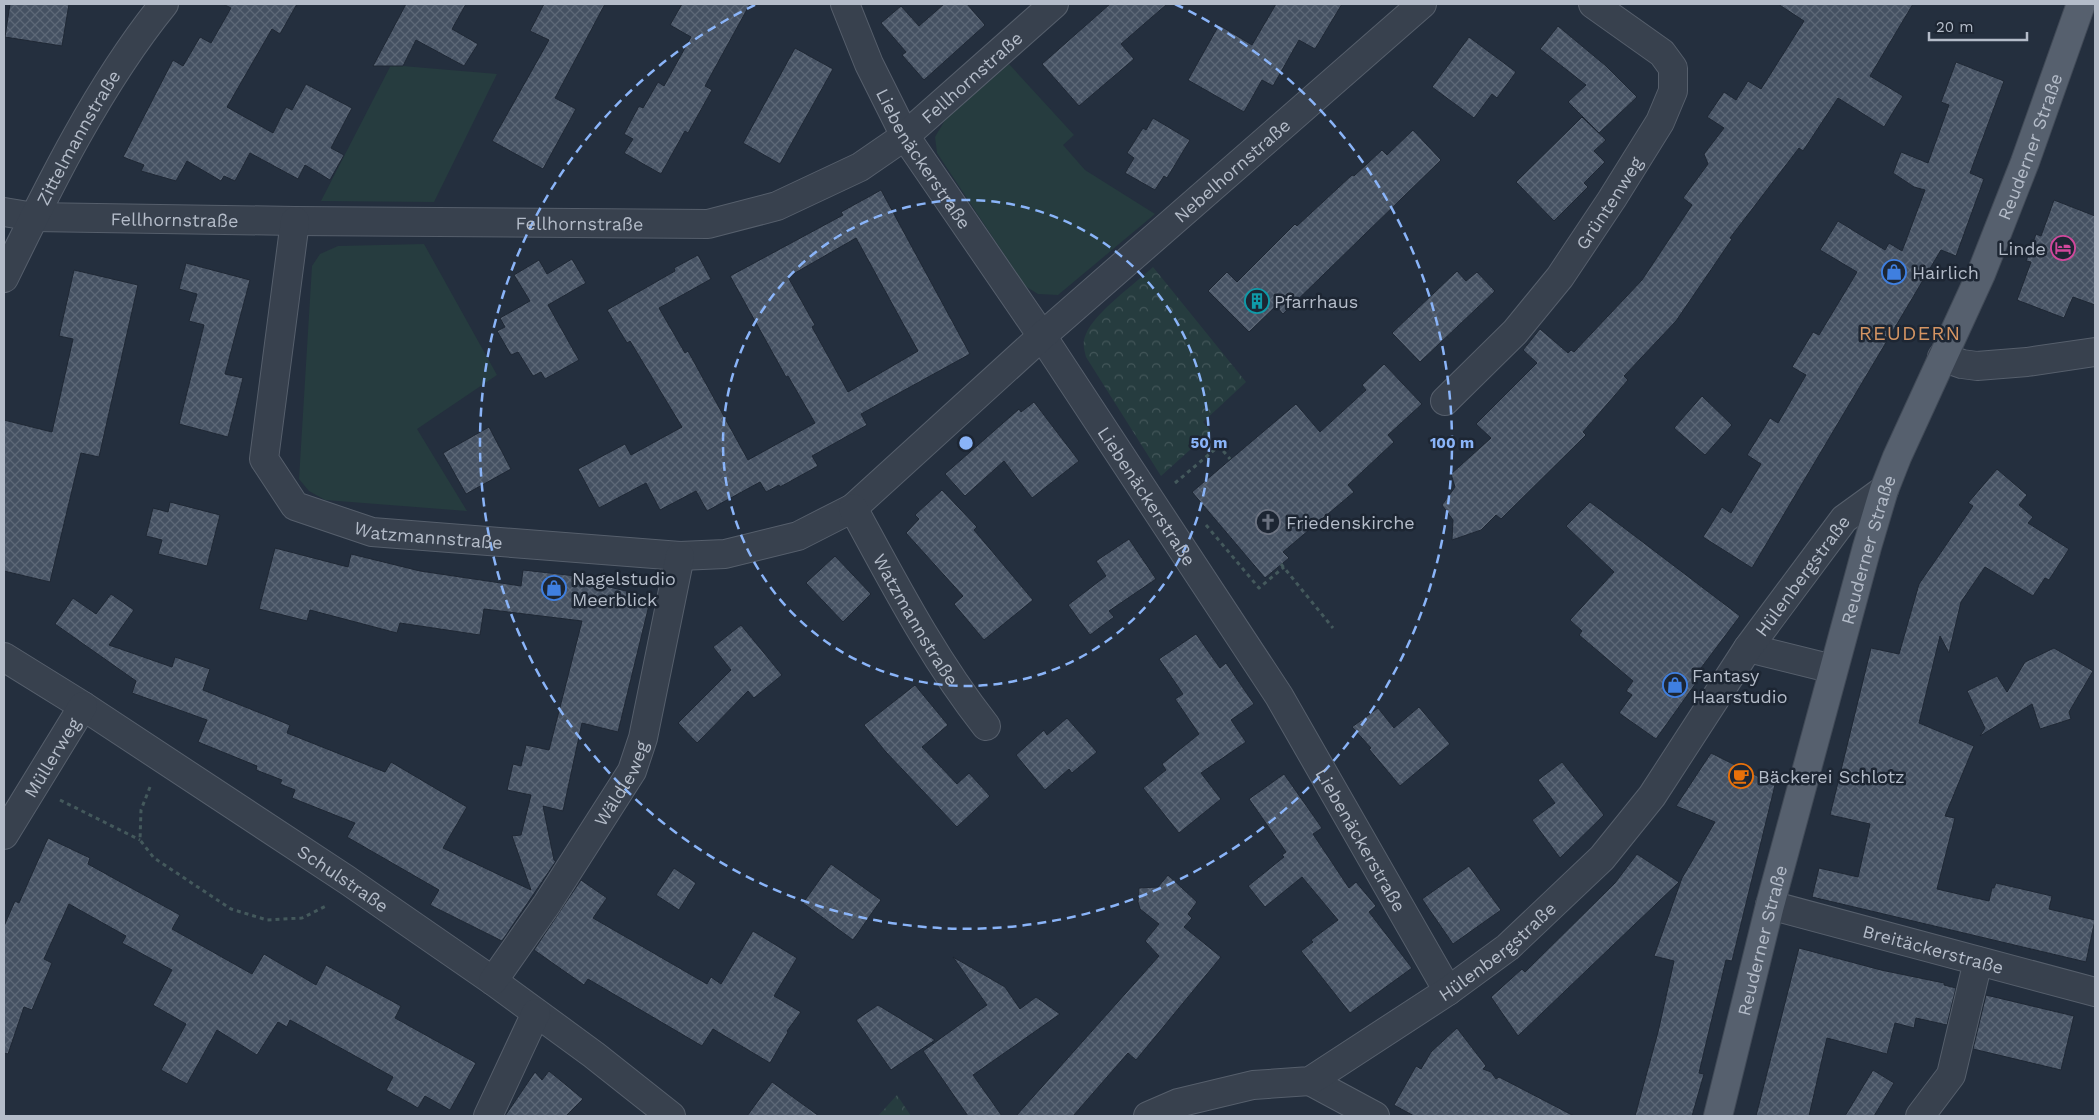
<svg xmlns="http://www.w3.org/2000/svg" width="2099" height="1120" font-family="'Work Sans',sans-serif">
	<defs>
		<pattern id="park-crowns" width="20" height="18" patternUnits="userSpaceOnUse" patternTransform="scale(1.25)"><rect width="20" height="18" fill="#263c3f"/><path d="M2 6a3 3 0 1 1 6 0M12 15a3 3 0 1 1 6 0" fill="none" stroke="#435659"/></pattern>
		<pattern id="building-cross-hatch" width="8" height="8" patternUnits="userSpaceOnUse" patternTransform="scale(1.25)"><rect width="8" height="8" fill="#455162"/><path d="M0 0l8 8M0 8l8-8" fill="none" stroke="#5d6877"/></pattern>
	</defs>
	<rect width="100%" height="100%" fill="#242f3e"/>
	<path fill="#263c3f" d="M 1009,64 L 1074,135 L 1063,145 L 1085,170 L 1155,214 L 1058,295 L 1038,294 L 1025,286 L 937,153 L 935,137 L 945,120 Z
		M 391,65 L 497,74 L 434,202 L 321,201 Z
		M 424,244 L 497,375 L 417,429 L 467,511 L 325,500 L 309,491 L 299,479 L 312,266 L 320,254 L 338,246 Z"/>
	<path fill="url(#park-crowns)" d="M 1153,267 L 1246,382 L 1203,422 L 1211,431 L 1161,476 L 1086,357 C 1084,349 1082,342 1086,334 C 1094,313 1136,283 1153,267 Z
		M 897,1095 L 911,1116 L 878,1116 Z"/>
	<path fill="url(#building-cross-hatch)" stroke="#1f2835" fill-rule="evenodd" d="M 10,4 L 69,4 L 62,46 L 5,37 Z
		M 223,4 L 297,4 L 280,34 L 272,29 L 227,107 L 273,133 L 286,107 L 292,110 L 306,84 L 352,108 L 331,148 L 344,155 L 330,180 L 305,165 L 298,179 L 250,153 L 235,181 L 224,176 L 221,181 L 187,161 L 176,181 L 141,171 L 144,165 L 123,157 L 173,60 L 183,66 L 200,37 L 211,43 L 231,8 Z
		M 406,4 L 466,4 L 452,29 L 478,44 L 464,66 L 416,40 L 403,66 L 373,66 Z
		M 544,4 L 605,4 L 555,98 L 576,109 L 543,169 L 492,141 L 549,40 L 530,31 Z
		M 682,4 L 750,4 L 705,86 L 712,90 L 688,133 L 685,131 L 661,174 L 624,153 L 633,139 L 624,134 L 639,106 L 643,108 L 658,82 L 664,86 L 691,37 L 670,25 Z
		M 944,4 L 967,4 L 985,25 L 924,80 L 902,55 L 906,52 L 881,23 L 901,6 L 919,26 Z
		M 1110,4 L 1167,4 L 1121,44 L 1134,59 L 1079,106 L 1042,64 Z
		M 1276,4 L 1342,4 L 1315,49 L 1299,40 L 1273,86 L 1262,80 L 1244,112 L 1188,80 L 1219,25 L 1252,45 Z
		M 1778,4 L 1913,4 L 1870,76 L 1903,96 L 1884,127 L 1838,98 L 1803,151 L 1799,148 L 1730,238 L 1732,239 L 1676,321 L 1624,376 L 1628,380 L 1583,432 L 1586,435 L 1501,519 L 1496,515 L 1481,530 L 1452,540 L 1453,520 L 1442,505 L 1455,487 L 1451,474 L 1491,438 L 1476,424 L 1537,363 L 1523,350 L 1540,329 L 1568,353 L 1571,350 L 1574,352 L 1642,280 L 1692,205 L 1683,198 L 1708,164 L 1704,154 L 1724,128 L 1707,117 L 1724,92 L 1736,100 L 1748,81 L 1761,89 L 1804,21 Z
		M 1558,26 L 1606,66 L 1637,97 L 1599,133 L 1568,102 L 1586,85 L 1540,49 Z
		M 1469,37 L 1516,72 L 1497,98 L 1492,94 L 1474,118 L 1432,87 Z
		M 795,48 L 833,69 L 780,164 L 743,143 Z
		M 1956,62 L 2004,81 L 1970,173 L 1984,179 L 1956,256 L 1941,250 L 1752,568 L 1703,537 L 1722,507 L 1731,513 L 1761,464 L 1747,455 L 1770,418 L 1778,423 L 1806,375 L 1792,367 L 1813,332 L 1819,335 L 1857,272 L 1820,250 L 1838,221 L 1885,250 L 1889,243 L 1902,251 L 1925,190 L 1914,187 L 1893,173 L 1901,152 L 1928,163 L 1949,105 L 1941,102 Z
		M 1582,117 L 1606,140 L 1594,151 L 1605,162 L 1584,183 L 1588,187 L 1554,221 L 1516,182 Z
		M 1153,118 L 1190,140 L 1167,178 L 1164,176 L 1155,190 L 1125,173 L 1134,158 L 1127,153 L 1143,128 L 1146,130 Z
		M 1413,130 L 1441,160 L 1283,314 L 1276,306 L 1249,332 L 1208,291 L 1227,272 L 1237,282 L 1295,224 L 1297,226 L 1352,175 L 1354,176 L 1382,150 L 1387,155 Z
		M 881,190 L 970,354 L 861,414 L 867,425 L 812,456 L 818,466 L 780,487 L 779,485 L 766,492 L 760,482 L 707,511 L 696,491 L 660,510 L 646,483 L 599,508 L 578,469 L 625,444 L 631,455 L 682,427 L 630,341 L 627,343 L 607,310 L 675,271 L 674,268 L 698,255 L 711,279 L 659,308 L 685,353 L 688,351 L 748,460 L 815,423 L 788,376 L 786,377 L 730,276 L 843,215 L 841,212 ZM 856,238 L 918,351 L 848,392 L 812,327 L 815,325 L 788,277 Z
		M 2054,200 L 2095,216 L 2095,305 L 2073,297 L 2064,318 L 2017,300 L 2031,262 L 2026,261 L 2036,234 L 2041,236 Z
		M 572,259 L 586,283 L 548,305 L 579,360 L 545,379 L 541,372 L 533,376 L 518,352 L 511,355 L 497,331 L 505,327 L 500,318 L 530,301 L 514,275 L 539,260 L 547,274 Z
		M 186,263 L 250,280 L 225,374 L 243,378 L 228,437 L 179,424 L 204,325 L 189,321 L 197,294 L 179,289 Z
		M 74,270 L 138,285 L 99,457 L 81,453 L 50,582 L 4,571 L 4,420 L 52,432 L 73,339 L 59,336 Z
		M 1457,271 L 1466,281 L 1477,272 L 1495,291 L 1420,362 L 1392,333 Z
		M 1384,364 L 1422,404 L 1388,435 L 1394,442 L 1348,485 L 1354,492 L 1283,552 L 1289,558 L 1265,578 L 1192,492 L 1296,404 L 1320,432 L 1366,390 L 1362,385 Z
		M 1702,396 L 1732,425 L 1705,455 L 1674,428 Z
		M 1034,402 L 1079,461 L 1032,498 L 1004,461 L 965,496 L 945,474 L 1019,409 L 1021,412 Z
		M 489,427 L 511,469 L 466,494 L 443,453 Z
		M 1997,469 L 2027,495 L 2019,505 L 2033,517 L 2028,523 L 2069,549 L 2049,580 L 2045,578 L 2033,596 L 1985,567 L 1961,602 L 1949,653 L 1940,636 L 1919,723 L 1974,746 L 1945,816 L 1955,818 L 1937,889 L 1989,901 L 1992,888 L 1994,888 L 1996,883 L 2052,896 L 2049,909 L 2095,920 L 2086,962 L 1812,897 L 1819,868 L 1858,877 L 1870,824 L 1830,815 L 1871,648 L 1899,654 L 1919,584 L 1973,506 L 1968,503 Z
		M 942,490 L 977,527 L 974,530 L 1033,600 L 984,640 L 954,604 L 963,596 L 906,533 L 919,519 L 915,515 Z
		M 170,502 L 220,515 L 207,566 L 158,554 L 162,540 L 146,536 L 153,508 L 168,512 Z
		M 1590,502 L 1740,616 L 1692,680 L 1696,683 L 1656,739 L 1619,713 L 1632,695 L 1626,691 L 1633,681 L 1579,635 L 1582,631 L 1570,620 L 1614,572 L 1566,526 Z
		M 1129,539 L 1156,579 L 1109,611 L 1114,617 L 1090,635 L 1068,605 L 1106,576 L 1096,561 Z
		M 275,548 L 348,567 L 351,554 L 420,571 L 521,586 L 523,570 L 576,576 L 576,579 L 651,597 L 618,732 L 582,723 L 563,811 L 543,806 L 554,860 L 556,861 L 502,941 L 430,905 L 439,890 L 347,837 L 355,823 L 292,798 L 295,790 L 280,784 L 282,780 L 256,770 L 257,766 L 198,742 L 207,720 L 132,693 L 136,681 L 55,624 L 73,598 L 96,614 L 111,594 L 134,610 L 109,645 L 172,667 L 175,657 L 210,669 L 203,690 L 290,725 L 287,733 L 385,772 L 391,762 L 467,807 L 443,848 L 531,890 L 512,836 L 521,835 L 531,795 L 507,790 L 513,764 L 521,766 L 526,745 L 549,750 L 582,621 L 484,609 L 480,635 L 400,623 L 397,633 L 310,610 L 307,621 L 259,609 Z
		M 835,556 L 871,594 L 843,622 L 806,583 Z
		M 741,625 L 782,675 L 754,698 L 748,691 L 697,743 L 678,723 L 731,670 L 713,647 Z
		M 1196,634 L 1220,668 L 1226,663 L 1254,704 L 1231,720 L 1246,742 L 1201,773 L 1221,799 L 1179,833 L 1143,788 L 1166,770 L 1162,764 L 1199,734 L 1175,699 L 1183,694 L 1159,659 Z
		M 2054,648 L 2093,671 L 2069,712 L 2071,719 L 2040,729 L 2032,704 L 1980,736 L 1985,728 L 1967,691 L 1997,676 L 2007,692 L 2025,662 Z
		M 915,685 L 948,725 L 922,747 L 957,784 L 969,773 L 990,796 L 957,827 L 885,751 L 864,725 Z
		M 1419,707 L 1450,744 L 1400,786 L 1369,749 L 1371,748 L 1352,727 L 1378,708 L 1394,728 Z
		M 1067,718 L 1097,752 L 1072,773 L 1069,769 L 1045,790 L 1016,755 L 1044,730 L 1047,735 Z
		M 1711,753 L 1775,785 L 1732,961 L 1726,960 L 1699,1073 L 1704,1074 L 1692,1116 L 1635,1116 L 1658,1032 L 1674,961 L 1654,956 L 1682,878 L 1715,822 L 1676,806 Z
		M 1562,762 L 1604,815 L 1560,858 L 1532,820 L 1555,803 L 1538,780 Z
		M 1284,774 L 1322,828 L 1313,834 L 1349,888 L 1356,882 L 1376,906 L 1369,912 L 1412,968 L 1350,1013 L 1301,951 L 1313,942 L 1311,940 L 1338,920 L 1302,877 L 1265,907 L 1248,886 L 1284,857 L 1282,855 L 1286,852 L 1249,799 Z
		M 48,838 L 90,858 L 88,864 L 180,915 L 172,929 L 252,974 L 264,954 L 316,985 L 326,965 L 401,1006 L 395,1018 L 476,1063 L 450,1110 L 425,1096 L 418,1108 L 386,1090 L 393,1077 L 290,1020 L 287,1027 L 278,1022 L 257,1055 L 217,1030 L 187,1084 L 161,1070 L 186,1024 L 153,1005 L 172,970 L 122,943 L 126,936 L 69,904 L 44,959 L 52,963 L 32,1010 L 24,1007 L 8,1054 L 4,1053 L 4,926 L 15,901 L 19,903 Z
		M 1637,854 L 1679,882 L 1518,1036 L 1491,997 L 1522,969 L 1525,972 L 1615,883 Z
		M 831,864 L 881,900 L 853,940 L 803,903 Z
		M 1469,866 L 1501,910 L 1453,944 L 1422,899 Z
		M 674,868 L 696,883 L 679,910 L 656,895 Z
		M 1168,875 L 1197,902 L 1188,914 L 1192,918 L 1184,927 L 1221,957 L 1136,1060 L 1128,1053 L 1073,1116 L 1016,1116 L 1159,956 L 1145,941 L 1159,924 L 1140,909 L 1138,902 L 1139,888 L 1158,887 Z
		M 581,880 L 607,898 L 593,918 L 707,984 L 711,977 L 721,984 L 753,931 L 797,958 L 774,996 L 801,1012 L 787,1031 L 788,1032 L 770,1063 L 713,1029 L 702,1046 L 588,979 L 584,985 L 534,950 Z
		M 1799,948 L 1881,970 L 1944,983 L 1944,985 L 1956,988 L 1947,1025 L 1916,1018 L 1914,1028 L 1895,1023 L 1887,1054 L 1827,1038 L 1809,1116 L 1756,1116 Z
		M 953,957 L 1005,987 L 1020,1009 L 1036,997 L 1060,1014 L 973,1075 L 1002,1116 L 968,1116 L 923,1051 L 987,1005 Z
		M 1986,995 L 2074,1016 L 2061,1070 L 1973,1049 Z
		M 878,1005 L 935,1040 L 891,1070 L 856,1020 Z
		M 1457,1028 L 1486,1066 L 1483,1069 L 1491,1072 L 1496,1079 L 1499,1077 L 1574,1116 L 1414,1116 L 1394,1105 L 1416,1066 L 1421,1069 L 1431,1052 Z
		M 1873,1070 L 1894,1083 L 1874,1116 L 1845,1116 Z
		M 549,1071 L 583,1099 L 566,1116 L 505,1116 L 535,1072 L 542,1080 Z
		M 772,1082 L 819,1116 L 747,1116 Z"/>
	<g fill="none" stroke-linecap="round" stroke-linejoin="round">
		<defs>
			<g id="minor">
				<path id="s1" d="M 845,4 L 869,64 L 905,136 L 1042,336 L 1279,696 L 1448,991"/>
				<path id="s2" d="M 4,212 L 34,217 L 295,221 L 708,224 L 777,206 L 860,167 L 905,136 L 1054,4"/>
				<path id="s3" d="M 295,221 L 264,459 L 295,506 L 372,532 L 680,556 L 725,554 L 798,536 L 853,508 L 1042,336 L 1422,4"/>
				<path id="s4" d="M 4,278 C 49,186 99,84 164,4"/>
				<path d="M 1942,357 L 1962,364 L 1977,366 L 2027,362 L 2095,352"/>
				<path id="s5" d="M 1445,401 L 1515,332 L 1560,277 L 1612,199 L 1660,122 L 1673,91 L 1673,68 L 1662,53 L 1593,4"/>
				<path id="s6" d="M 853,508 C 894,583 933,659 986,726"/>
				<path d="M 1748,648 L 1833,669"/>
				<path id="s7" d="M 4,657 L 83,706 L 347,880 L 493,981 L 594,1055 L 671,1116"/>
				<path id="s8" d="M 4,835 L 83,706"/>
				<path id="s9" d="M 1770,905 L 2095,992"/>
				<path id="s10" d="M 493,981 L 547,904 L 632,771 L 643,738 L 680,556"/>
				<path d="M 1310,1081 L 1375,1116"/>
				<path d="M 488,1116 L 536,1013"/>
				<path id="s11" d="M 1148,1116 L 1178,1103 L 1253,1085 L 1310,1081 L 1448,991 L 1508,947 L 1602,858 L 1652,796 L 1748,648 L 1844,519 L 1884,490"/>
				<path d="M 1920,1116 L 1951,1075 L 1978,961"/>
			</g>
			<g id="major">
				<path id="s12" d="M 1718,1116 L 1770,905 L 1867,547 L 1884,490 L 1897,457 L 1981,274 L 2025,162 L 2081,4"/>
			</g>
		</defs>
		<use href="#minor" stroke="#565f6c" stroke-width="30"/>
		<use href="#major" stroke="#414a57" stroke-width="30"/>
		<path stroke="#44595c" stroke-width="3" stroke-dasharray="4 4" stroke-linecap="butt" d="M 1175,483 L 1219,446 L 1230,459
			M 1206,525 L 1259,588 L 1284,567
			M 1281,564 L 1333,628
			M 150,787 L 141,810 L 140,840 L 154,858 L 231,909 L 267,920 L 302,918 L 328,905
			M 60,800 L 140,840"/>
		<use href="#minor" stroke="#38414e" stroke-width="28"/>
		<use href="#major" stroke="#56606e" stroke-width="28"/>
	</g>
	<g fill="none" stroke="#8ab4f8" stroke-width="2.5" stroke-dasharray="9 6">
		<circle cx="966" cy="443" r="243"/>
		<path d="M1175 4A486 486 0 1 1 757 4"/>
	</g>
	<defs>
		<symbol id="hotel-ring" viewBox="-11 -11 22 22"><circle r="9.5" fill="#1d2633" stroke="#d1479c" stroke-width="1.5"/><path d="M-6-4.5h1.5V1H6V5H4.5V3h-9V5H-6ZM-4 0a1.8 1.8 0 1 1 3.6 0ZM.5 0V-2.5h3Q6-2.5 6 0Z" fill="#d1479c"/></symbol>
		<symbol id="shop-ring" viewBox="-11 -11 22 22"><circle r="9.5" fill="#1d2633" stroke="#3f7fe0" stroke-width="1.5"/><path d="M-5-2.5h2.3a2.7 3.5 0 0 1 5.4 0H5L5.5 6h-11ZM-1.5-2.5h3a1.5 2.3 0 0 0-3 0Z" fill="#3f7fe0"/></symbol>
		<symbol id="building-ring" viewBox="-11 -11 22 22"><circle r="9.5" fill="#1d2633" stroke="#0f9aa8" stroke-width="1.5"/><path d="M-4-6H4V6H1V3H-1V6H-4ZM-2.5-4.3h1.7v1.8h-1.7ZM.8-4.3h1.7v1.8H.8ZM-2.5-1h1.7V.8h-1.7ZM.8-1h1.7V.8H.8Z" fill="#0f9aa8"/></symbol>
		<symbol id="church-ring" viewBox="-11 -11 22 22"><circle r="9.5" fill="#1d2633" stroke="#6b7280" stroke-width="1.5"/><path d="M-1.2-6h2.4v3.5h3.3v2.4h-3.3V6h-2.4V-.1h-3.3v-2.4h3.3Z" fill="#6b7280"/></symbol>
		<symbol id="cafe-ring" viewBox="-11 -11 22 22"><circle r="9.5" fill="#1d2633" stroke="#e8710a" stroke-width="1.5"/><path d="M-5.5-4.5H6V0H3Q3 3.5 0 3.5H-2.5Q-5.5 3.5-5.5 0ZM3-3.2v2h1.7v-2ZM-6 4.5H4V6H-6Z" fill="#e8710a"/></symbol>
	</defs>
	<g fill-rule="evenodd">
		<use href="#hotel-ring" x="2049" y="234" width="28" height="28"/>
		<use href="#shop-ring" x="1880" y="258" width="28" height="28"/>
		<use href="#building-ring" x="1243" y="287" width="28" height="28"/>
		<use href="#church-ring" x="1254" y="508" width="28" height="28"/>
		<use href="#shop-ring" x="540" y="574" width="28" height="28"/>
		<use href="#shop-ring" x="1661" y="671" width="28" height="28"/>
		<use href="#cafe-ring" x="1727" y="762" width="28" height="28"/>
	</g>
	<g text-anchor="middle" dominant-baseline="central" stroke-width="5" stroke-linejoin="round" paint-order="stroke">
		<g font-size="18" fill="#b4bcc9" stroke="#1d2633">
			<text stroke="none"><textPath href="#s2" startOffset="1011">Fellhornstraße</textPath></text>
			<text stroke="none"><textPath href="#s4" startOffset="159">Zittelmannstraße</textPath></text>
			<text stroke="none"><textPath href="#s12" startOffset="1021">Reuderner Straße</textPath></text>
			<text stroke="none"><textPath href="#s1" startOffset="174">Liebenäckerstraße</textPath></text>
			<text stroke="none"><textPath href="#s3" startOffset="1376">Nebelhornstraße</textPath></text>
			<text stroke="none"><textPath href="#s5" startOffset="258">Grüntenweg</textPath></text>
			<text stroke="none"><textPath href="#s2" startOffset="171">Fellhornstraße</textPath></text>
			<text stroke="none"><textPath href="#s2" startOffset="576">Fellhornstraße</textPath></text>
			<text stroke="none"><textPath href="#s1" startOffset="579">Liebenäckerstraße</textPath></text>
			<text stroke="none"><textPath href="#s3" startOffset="434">Watzmannstraße</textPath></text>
			<text stroke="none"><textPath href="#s12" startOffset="586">Reuderner Straße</textPath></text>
			<text stroke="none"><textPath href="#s11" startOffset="882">Hülenbergstraße</textPath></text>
			<text stroke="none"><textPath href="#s6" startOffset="128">Watzmannstraße</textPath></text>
			<text stroke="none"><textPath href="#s8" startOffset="91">Müllerweg</textPath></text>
			<text stroke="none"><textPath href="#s10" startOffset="236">Wäldleweg</textPath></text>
			<text stroke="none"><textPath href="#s1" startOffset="984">Liebenäckerstraße</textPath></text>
			<text stroke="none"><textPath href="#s7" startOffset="405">Schulstraße</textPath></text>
			<text stroke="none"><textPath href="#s12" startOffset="181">Reuderner Straße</textPath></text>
			<text stroke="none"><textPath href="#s9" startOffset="169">Breitäckerstraße</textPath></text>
			<text stroke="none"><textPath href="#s11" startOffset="395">Hülenbergstraße</textPath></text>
		</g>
		<g font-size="18" fill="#b4bcc9" stroke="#1d2633" text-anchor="start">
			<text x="2046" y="248" text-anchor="end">Linde</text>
			<text x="1912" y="272">Hairlich</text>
			<text x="1274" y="301">Pfarrhaus</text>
			<text x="1286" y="522">Friedenskirche</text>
			<text x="572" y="578">Nagelstudio<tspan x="572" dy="21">Meerblick</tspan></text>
			<text x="1692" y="675">Fantasy<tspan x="1692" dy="21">Haarstudio</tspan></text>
			<text x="1758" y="776">Bäckerei Schlotz</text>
		</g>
		<g font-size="20" letter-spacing="1" fill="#d59563" stroke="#1d2633">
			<text x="1910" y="333">REUDERN</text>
		</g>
	</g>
	<circle cx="966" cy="443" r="8" fill="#8ab4f8" stroke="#1d2633" stroke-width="2.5"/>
	<g font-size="15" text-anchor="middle" font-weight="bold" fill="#8ab4f8" stroke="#1d2633" stroke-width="5" stroke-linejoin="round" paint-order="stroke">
		<text x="1209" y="448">50 m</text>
		<text x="1452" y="448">100 m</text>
	</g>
	<rect width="2099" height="1120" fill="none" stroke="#b4bcc9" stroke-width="10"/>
	<path d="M1929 32v8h98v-8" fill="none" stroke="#b4bcc9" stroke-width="2.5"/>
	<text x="1936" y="32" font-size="15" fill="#b4bcc9" stroke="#1d2633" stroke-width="4" paint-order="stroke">20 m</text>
</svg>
